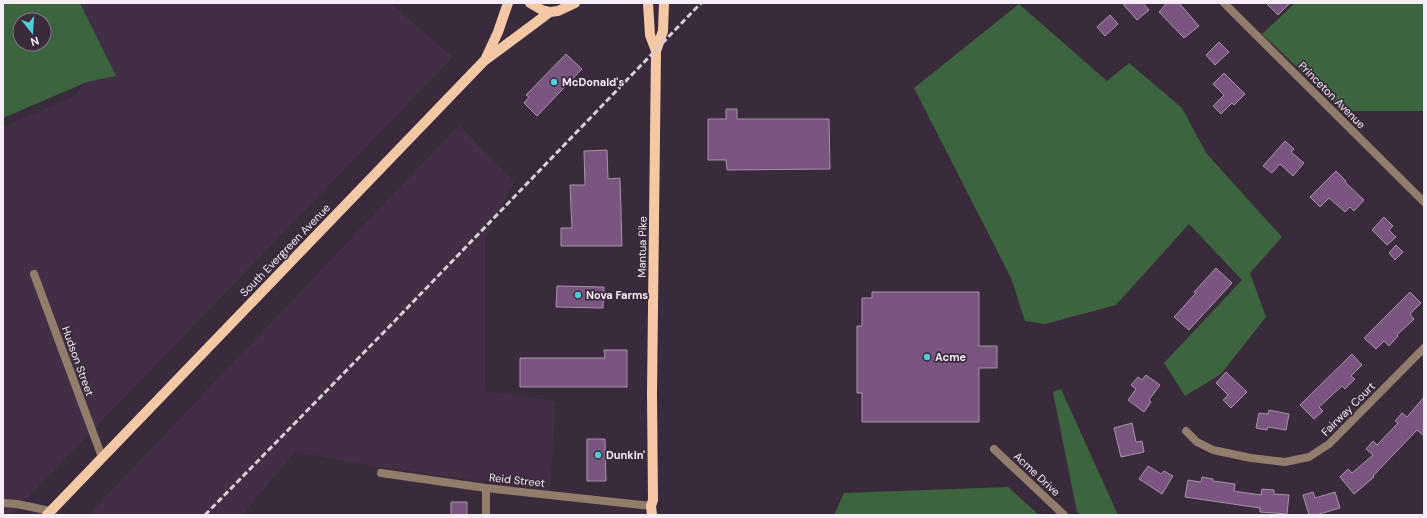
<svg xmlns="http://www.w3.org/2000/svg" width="1427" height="518" font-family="'DM Sans',sans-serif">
	<rect width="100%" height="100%" fill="#392b3b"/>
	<path fill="#422f45" d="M 80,3 L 390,3 L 453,57 L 11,515 L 3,515 L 3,127 L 73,97 L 87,82 L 115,76 Z
		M 459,125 L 514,182 L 485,238 L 485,391 L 556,401 L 550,491 L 374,466 L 295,452 L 242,515 L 88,515 Z"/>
	<path fill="#3c643e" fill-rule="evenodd" d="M 3,3 L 80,3 L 116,76 L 87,82 L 3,118 ZM 20,20 L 44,20 L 44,44 L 20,44 Z
		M 1295,3 L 1424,3 L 1424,111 L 1343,111 L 1262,34 Z
		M 1019,4 L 1107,81 L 1129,63 L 1182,108 L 1206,153 L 1282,237 L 1250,273 L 1266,317 L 1221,374 L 1185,396 L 1164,363 L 1242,280 L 1189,224 L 1116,305 L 1045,324 L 1025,321 L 1011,278 L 914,88 Z
		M 1061,389 L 1118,515 L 1081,515 L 1077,512 L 1053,392 Z
		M 1008,487 L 1039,515 L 834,515 L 844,493 Z"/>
	<path fill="#7a5580" stroke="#a695a8" d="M 1122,3 L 1143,3 L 1149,10 L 1137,20 Z
		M 1167,3 L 1179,3 L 1199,26 L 1184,38 L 1159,12 Z
		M 1266,3 L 1290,3 L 1278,15 Z
		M 1110,15 L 1118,24 L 1105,36 L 1097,27 Z
		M 1219,42 L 1229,52 L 1215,65 L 1206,55 Z
		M 566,54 L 582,69 L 537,116 L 524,103 L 529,97 L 526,95 Z
		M 1224,73 L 1245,94 L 1234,105 L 1232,103 L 1221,114 L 1213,106 L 1224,95 L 1213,84 Z
		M 726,109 L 737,109 L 737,119 L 829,119 L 830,169 L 727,170 L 726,160 L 708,160 L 708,119 L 726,119 Z
		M 1285,141 L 1294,149 L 1291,152 L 1304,163 L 1293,176 L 1280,164 L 1272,173 L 1263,166 Z
		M 607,150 L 608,179 L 620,178 L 622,246 L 561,246 L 561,228 L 572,228 L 570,185 L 585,185 L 584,151 Z
		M 1336,171 L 1346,181 L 1345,182 L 1364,200 L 1354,211 L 1350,207 L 1345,212 L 1329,198 L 1320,207 L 1310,197 Z
		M 1384,217 L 1393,226 L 1389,230 L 1396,237 L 1387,245 L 1372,230 Z
		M 1396,245 L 1403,252 L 1395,260 L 1389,253 Z
		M 1216,268 L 1232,283 L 1189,330 L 1174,317 L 1196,293 L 1194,292 Z
		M 557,286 L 604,287 L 603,308 L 556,307 Z
		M 872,292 L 979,292 L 979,346 L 997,346 L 997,368 L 979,368 L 979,422 L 862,422 L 862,393 L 857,393 L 857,326 L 862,326 L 862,298 L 872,298 Z
		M 1410,292 L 1421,303 L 1410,314 L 1414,319 L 1397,335 L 1398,336 L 1389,346 L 1384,341 L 1376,349 L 1364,338 Z
		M 604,350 L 627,350 L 627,387 L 520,387 L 520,358 L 605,358 Z
		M 1352,354 L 1362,365 L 1351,376 L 1355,379 L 1345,389 L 1342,386 L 1319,407 L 1323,411 L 1314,419 L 1300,405 Z
		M 1226,372 L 1247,392 L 1231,408 L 1223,400 L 1228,395 L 1216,383 Z
		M 1146,375 L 1160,385 L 1149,400 L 1151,402 L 1144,412 L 1128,400 L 1136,389 L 1131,385 L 1138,377 L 1142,380 Z
		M 1424,397 L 1424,436 L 1417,430 L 1373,476 L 1374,477 L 1354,494 L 1340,477 L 1348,469 L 1352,473 L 1373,455 L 1366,449 L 1373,441 L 1377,445 L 1398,423 L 1395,421 L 1402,413 L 1407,417 Z
		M 1269,410 L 1289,414 L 1286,430 L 1268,427 L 1267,430 L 1256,428 L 1259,413 L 1268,414 Z
		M 1132,423 L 1136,442 L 1142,441 L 1144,452 L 1121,457 L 1114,428 Z
		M 587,439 L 605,439 L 606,481 L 587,481 Z
		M 1148,466 L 1161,474 L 1164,471 L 1173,476 L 1162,494 L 1139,479 Z
		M 1202,477 L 1213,479 L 1213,481 L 1235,484 L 1234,491 L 1261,495 L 1262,489 L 1274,490 L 1274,494 L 1289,495 L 1287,514 L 1260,512 L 1260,508 L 1185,497 L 1188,480 L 1201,482 Z
		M 1313,492 L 1315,498 L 1335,492 L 1340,508 L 1316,515 L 1309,515 L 1303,495 Z
		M 451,502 L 467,502 L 467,515 L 451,515 Z"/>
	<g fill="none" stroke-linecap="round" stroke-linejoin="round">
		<path stroke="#927c6c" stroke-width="8" d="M 1224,3 L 1424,202
			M 34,274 L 102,457
			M 1186,431 L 1197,442 L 1213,450 L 1251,458 L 1285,462 L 1309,457 L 1329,444 L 1424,348
			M 994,449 L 1064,515
			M 381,473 L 486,488 L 651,506
			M 3,503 L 17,504 L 50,511
			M 486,515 L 486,488"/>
		<path stroke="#f4c7a5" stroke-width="10" d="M 530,3 L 542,10 L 550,12
			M 648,3 L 650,35 L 656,51
			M 485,60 L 498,32 L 508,3
			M 47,515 L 484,61 L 550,12 L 558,11 L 575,3
			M 652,515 L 651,506 L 653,500 L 652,394 L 656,51 L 663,31 L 664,3"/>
		<path stroke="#d8cdd9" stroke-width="3" stroke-dasharray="6 3" stroke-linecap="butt" d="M 205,515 L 385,331 L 701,3"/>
	</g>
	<g fill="#52cbd9" stroke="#392b3b" stroke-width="1.5">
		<circle cx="554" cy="82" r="4"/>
		<circle cx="578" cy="295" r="4"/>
		<circle cx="927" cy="357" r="4"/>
		<circle cx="598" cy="455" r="4"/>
	</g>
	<g text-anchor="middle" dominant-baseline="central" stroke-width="3.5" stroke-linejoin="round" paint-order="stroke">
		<g font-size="11" font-weight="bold" fill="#f7edf8" stroke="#392b3b" text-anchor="start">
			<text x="562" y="82">McDonald's</text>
			<text x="586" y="295">Nova Farms</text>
			<text x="935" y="357">Acme</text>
			<text x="606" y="455">Dunkin'</text>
		</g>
		<g font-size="11" fill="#f7edf8" stroke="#392b3b">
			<text transform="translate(1332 95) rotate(45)">Princeton Avenue</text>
			<text transform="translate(642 247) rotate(-89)">Mantua Pike</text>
			<text transform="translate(285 250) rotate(-46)">South Evergreen Avenue</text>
			<text transform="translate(78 361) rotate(70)">Hudson Street</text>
			<text transform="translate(1348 409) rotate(-45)">Fairway Court</text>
			<text transform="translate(1037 474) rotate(43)">Acme Drive</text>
			<text transform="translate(517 480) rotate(6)">Reid Street</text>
		</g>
	</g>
	<rect width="1427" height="518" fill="none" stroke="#f7edf8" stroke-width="8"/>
	<g transform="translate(32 32) rotate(163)"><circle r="19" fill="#392b3b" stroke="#857987"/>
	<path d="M0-3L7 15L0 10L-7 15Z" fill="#52cbd9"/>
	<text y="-6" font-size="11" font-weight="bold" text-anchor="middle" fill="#f7edf8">N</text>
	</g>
</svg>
